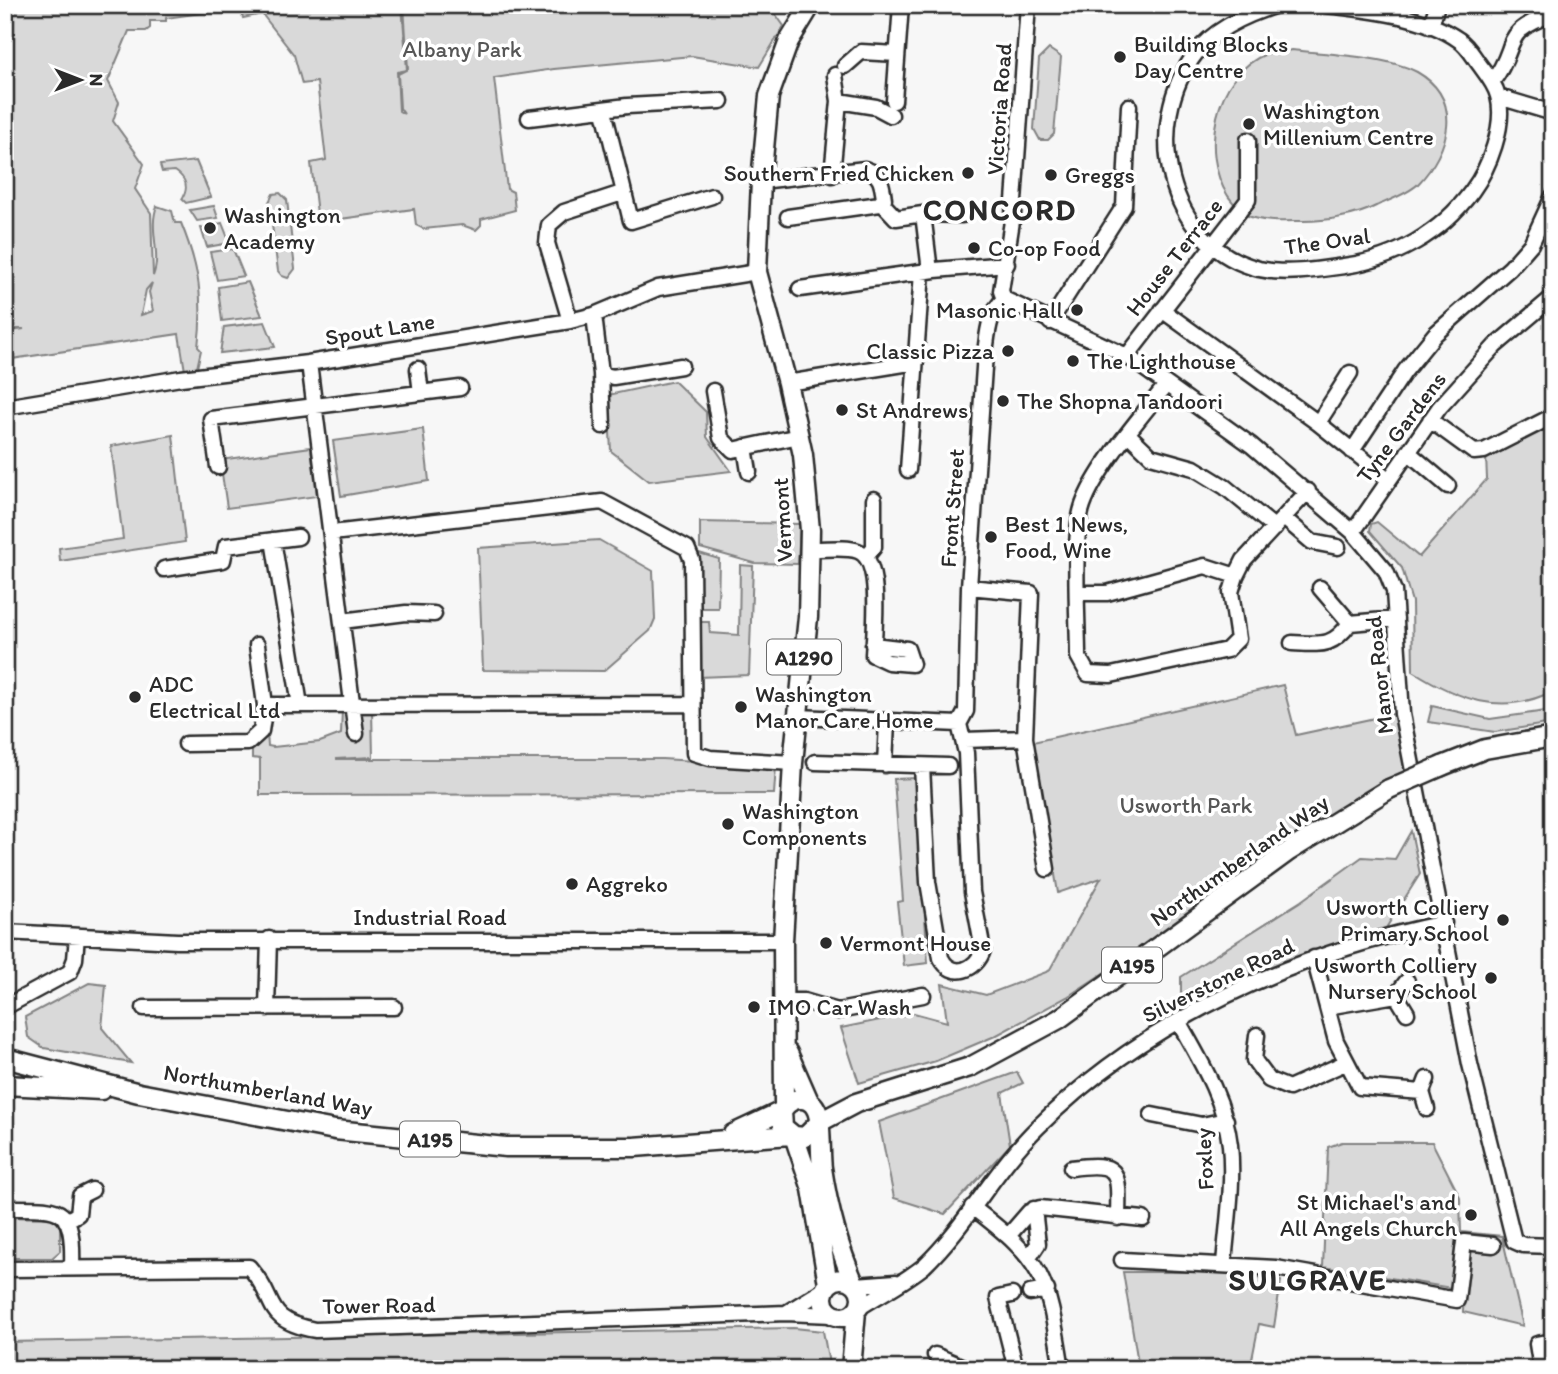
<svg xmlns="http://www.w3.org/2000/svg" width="1558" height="1374" font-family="Itim,sans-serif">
	<rect width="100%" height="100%" fill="#f7f7f7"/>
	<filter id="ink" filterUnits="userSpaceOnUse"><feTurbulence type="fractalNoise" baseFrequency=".0143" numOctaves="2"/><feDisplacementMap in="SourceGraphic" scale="14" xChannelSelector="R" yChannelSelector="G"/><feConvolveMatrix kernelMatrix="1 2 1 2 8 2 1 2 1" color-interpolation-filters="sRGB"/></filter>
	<g filter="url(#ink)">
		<path fill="#d9d9d9" stroke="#828282" stroke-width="2" fill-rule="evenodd" d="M 5,5 L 402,5 L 407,70 L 397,72 L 399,111 L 404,114 L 400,108 L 398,74 L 408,69 L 404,5 L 769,5 L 784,26 L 759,67 L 692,56 L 554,69 L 494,78 L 507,189 L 513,192 L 515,210 L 481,219 L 481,225 L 476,230 L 462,225 L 424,229 L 416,225 L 414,209 L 318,222 L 311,163 L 326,160 L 317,82 L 302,84 L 294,55 L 262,14 L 243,18 L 240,9 L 227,13 L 222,10 L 166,18 L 166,21 L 150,21 L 150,28 L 146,31 L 129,31 L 108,81 L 119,102 L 113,121 L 144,164 L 135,189 L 151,213 L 153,276 C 162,254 148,229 157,206 L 172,211 L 175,223 L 181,223 C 199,267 204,299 198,347 L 201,350 L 197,368 L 185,371 L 179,334 L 5,360 L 5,332 L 24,329 L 5,329 ZM 152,283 L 149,292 L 153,311 L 141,315 L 146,290 Z
			M 1049,49 L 1061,57 L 1054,134 L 1048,140 L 1040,140 L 1034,129 L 1039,59 Z
			M 1292,50 C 1325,54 1388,56 1417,72 C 1464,99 1450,151 1418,184 C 1408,194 1389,200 1376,206 C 1357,216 1325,221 1304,221 C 1286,221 1263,223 1246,215 C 1239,212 1233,202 1228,196 C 1200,153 1214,75 1266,54 C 1273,51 1284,52 1292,50 Z
			M 196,161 L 211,197 L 186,203 L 182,199 C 189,188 186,178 175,171 L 162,172 L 160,165 Z
			M 280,193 L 287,200 L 295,269 L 288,278 L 282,276 L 278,271 L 269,202 L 273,194 Z
			M 214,206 L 218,218 L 197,221 L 190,210 Z
			M 222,223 L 230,243 L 207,247 L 201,228 Z
			M 233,249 L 244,276 L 217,280 L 210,252 Z
			M 248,282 L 262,316 L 222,321 L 218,287 Z
			M 265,322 L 275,347 L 220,353 L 224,327 Z
			M 674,381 L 706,412 L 707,437 L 731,471 L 649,481 L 611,451 L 608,395 Z
			M 1553,426 L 1553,691 C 1502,717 1457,699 1413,671 L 1412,602 L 1402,568 L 1370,531 L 1371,524 L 1377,522 L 1419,557 L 1487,479 L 1486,456 Z
			M 423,429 L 429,481 L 341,496 L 333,441 Z
			M 173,435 L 185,542 L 60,561 L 59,548 L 123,539 L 111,446 Z
			M 311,447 L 317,496 L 227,508 L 220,460 Z
			M 700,522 L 800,524 L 798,564 L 754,563 L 700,548 Z
			M 599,540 L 653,571 L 655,619 L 650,631 L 604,671 L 483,670 L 478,548 Z
			M 699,553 L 719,559 L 718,608 L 698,608 Z
			M 740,565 L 753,566 L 749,675 L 698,677 L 697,622 L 709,622 L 710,633 L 739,635 Z
			M 1283,685 L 1296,735 L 1398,713 L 1415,768 L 1067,997 L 995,1036 L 936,1061 L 859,1083 L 841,1028 L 914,1013 L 947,1022 L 942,984 L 986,995 L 1049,971 L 1101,878 L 1058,893 L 1033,742 Z
			M 1432,706 L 1490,719 L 1553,710 L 1553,723 L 1495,732 L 1428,722 Z
			M 342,710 L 372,710 L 373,757 L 336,759 L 662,759 L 776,766 L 774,794 L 260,795 L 260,759 L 252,758 L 252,745 L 267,733 L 268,746 L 273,747 L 320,742 L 341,734 Z
			M 916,778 L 928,963 L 904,966 L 897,902 L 903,901 L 894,779 Z
			M 1411,831 L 1420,874 L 1386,928 L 1181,997 L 1181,977 L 1301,901 L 1362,857 L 1395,859 Z
			M 1553,837 L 1553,921 L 1544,872 L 1551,866 L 1548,845 Z
			M 89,983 L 106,985 L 102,1028 L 131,1063 L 44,1048 L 28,1037 L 25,1017 Z
			M 1017,1072 L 1023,1083 L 1002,1093 L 1010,1145 L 945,1214 L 894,1198 L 879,1122 Z
			M 1342,1142 L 1432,1142 L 1460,1197 L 1461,1232 L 1502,1236 L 1523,1326 L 1463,1312 L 1464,1290 L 1323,1267 L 1328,1147 Z
			M 5,1217 L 52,1218 L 60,1225 L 60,1251 L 52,1258 L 5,1258 Z
			M 1123,1272 L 1217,1272 L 1281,1281 L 1274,1327 L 1259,1324 L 1250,1369 L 1139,1369 Z
			M 794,1328 L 823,1331 L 830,1369 L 5,1369 L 5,1342 Z"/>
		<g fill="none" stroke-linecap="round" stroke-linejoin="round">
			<defs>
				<path id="minor" d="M 1277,5 C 1248,14 1215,28 1196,53 C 1141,123 1166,246 1259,269 C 1286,275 1317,270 1344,266 C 1396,259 1441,233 1472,191 C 1489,168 1506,125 1498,96 C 1495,84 1487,75 1479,64 C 1473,56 1468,46 1459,40 C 1424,15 1369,10 1327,5
					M 1431,26 L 1437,5
					M 845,66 L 861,52 L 897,54
					M 835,75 L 839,101
					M 1492,82 C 1521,45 1497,33 1553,14
					M 1499,97 L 1553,113
					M 894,101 L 901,5
					M 604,111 L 631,221 L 712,196
					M 529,118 L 627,106 L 721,101
					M 832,175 L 839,101 L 876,107 L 891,115
					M 761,181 L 865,169 C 881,174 882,183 884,199 L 880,204 L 788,217
					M 881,202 L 896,218 L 923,214 L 930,271
					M 923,214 L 962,215
					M 800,289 L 935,270 L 1007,264
					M 1004,299 L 1127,356 L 1251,445 L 1353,532 L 1386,571 L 1394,591 L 1402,714 L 1470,1064 L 1514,1241 L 1523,1245 L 1553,1246
					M 1004,299 L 1001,291 L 1013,215 L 1028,5
					M 1162,310 L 1318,423 L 1389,480
					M 594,315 L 601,374 L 613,377 L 681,366
					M 570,321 L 547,243 L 549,225 L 564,212 L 622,193
					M 1050,322 L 1124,206 L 1129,106
					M 1127,356 L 1248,200 L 1248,140
					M 309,363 L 356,734
					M 418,369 L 421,393
					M 601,374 L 603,426
					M 787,383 L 916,362
					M 1166,385 C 1141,417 1096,468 1083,505 C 1072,535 1078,620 1078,656 L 1088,674 L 1111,675 L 1227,650 L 1238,639 L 1231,592 L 1236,576 L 1244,560 L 1308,491
					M 713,391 L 721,438 L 733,450 L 799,436
					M 5,407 L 181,378 L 308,363 L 570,321 L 594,315 L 658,288 L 757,272
					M 1430,420 L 1474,452 L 1484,451 L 1553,416
					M 1318,423 L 1350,373
					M 1128,434 L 1151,456 L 1194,468 L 1225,487 L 1275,528
					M 745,447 L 749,472
					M 1352,451 L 1405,371 L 1435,334 L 1510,268 L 1531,244 L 1553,196
					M 1408,452 L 1448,486
					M 218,467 L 211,419 L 460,388
					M 908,470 L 922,272
					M 1285,519 L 1312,542 L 1338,547
					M 1353,532 L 1439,408 L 1495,346 L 1553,297
					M 332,533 L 602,502 L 687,548 L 692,560 L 694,753 L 710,758 L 793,763
					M 273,540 L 300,705 L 692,704
					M 809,549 C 823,550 845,546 858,551 C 883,560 874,633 873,655 L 888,662 L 912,664 L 907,649 L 873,645
					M 866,557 L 874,547 L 874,499
					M 164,569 L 223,560 L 226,546 L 298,537
					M 969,587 L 1031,593 L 1025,738 L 1047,869
					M 1320,588 L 1350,623
					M 1078,593 L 1107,593 L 1205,566 L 1236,576
					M 342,621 L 406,613 L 434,614
					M 1292,643 C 1321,644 1332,648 1350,623 L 1396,619
					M 257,645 L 265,705
					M 798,717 L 959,724
					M 959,724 L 966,711 L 969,587 L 985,353 C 988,332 988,314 1004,299
					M 964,740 L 1025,738
					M 186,744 L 248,743 L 261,731 L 265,705 L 300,705
					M 815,762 L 948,766
					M 885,765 L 887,722
					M 922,766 L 928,882 L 941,958 C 952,980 977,970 983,950 L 972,892 L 966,753 L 959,724
					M 5,932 L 177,941 L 783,941
					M 1314,958 L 1336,1041 L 1360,1087 L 1422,1092
					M 1407,981 L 1396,995 L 1407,1013
					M 782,1001 L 804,1001 L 838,1011 L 923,995
					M 5,1007 L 70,972 L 75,959 L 77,936
					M 1327,1007 L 1396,995
					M 144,1008 L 394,1007
					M 267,1008 L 269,939
					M 1178,1021 C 1200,1060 1225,1100 1230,1145 C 1234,1184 1227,1225 1224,1264
					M 1257,1035 L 1254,1060 L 1269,1080 L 1289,1088 L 1345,1063
					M 1427,1079 L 1422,1092 L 1427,1109
					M 1152,1115 L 1202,1125 L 1226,1120
					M 1071,1168 C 1121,1161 1119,1171 1118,1218
					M 972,1207 C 1047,1264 1047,1278 1062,1369
					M 5,1208 C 61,1208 74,1204 72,1267
					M 66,1221 L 78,1214 L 80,1196 L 92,1190
					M 1009,1235 L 1029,1212 L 1040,1208 L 1143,1219
					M 1030,1256 L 1038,1244 L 1034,1209
					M 1122,1260 L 1276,1268 L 1457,1300 L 1464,1242 L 1493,1245
					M 5,1269 L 249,1267 C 280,1301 260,1319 315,1330 L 786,1313 L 832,1315
					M 856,1285 L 896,1282
					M 1030,1293 L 1047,1290
					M 1012,1295 L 998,1298 L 1016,1369
					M 857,1309 C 877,1296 906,1281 924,1266 C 967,1225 995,1169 1038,1127 C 1146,1019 1296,953 1444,923
					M 786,1313 L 825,1289
					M 935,1355 L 968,1369
					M 1541,1369 L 1537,1344 L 1553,1341"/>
				<path id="major" d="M 1442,766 L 1485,749 L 1553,737
					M 788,1053 L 809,1101
					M 5,1058 L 139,1093 L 335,1130 L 506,1147 L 634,1147 L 791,1135
					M 5,1085 L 101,1090
					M 784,1107 L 783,941 L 793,763 L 808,617 L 810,530 L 803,455 L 787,383 L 757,272 L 761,181 L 769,96 L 789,41 L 811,5
					M 818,1123 L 856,1103 L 970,1067 L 1059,1019 L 1289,851 L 1389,789
					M 818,1124 L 805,1137 L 794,1136 L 783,1127 L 782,1111 C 789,1098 808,1093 816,1109 C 822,1119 820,1154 822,1168 C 828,1208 838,1246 854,1283
					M 733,1134 L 782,1111
					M 794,1136 L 812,1189 L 828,1284
					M823 1298a19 19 0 1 1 38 0a19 19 0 1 1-38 0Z
					M 851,1369 L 856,1311"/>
			</defs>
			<use href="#minor" stroke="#2b2b2b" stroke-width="19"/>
			<use href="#major" stroke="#2b2b2b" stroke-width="23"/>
			<use href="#minor" stroke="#fff" stroke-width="14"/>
			<use href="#major" stroke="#fff" stroke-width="18"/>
			<defs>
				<path id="major-bridge" d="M 1389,789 L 1442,766"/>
			</defs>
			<use href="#major-bridge" stroke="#2b2b2b" stroke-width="23" stroke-linecap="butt"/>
			<use href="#major-bridge" stroke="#fff" stroke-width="18"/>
		</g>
	</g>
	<g fill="#2b2b2b" stroke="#fff" stroke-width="2.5">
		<circle cx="1120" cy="57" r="7"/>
		<circle cx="1249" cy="124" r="7"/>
		<circle cx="968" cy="173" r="7"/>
		<circle cx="1051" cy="175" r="7"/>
		<circle cx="210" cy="228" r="7"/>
		<circle cx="974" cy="248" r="7"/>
		<circle cx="1077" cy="310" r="7"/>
		<circle cx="1008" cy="351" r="7"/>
		<circle cx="1073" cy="361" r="7"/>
		<circle cx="1003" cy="401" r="7"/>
		<circle cx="842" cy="410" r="7"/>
		<circle cx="991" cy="537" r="7"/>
		<circle cx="135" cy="697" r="7"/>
		<circle cx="741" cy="707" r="7"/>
		<circle cx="728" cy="824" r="7"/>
		<circle cx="572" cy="884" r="7"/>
		<circle cx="1503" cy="920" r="7"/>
		<circle cx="826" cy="943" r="7"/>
		<circle cx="1491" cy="978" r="7"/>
		<circle cx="754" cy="1007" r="7"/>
		<circle cx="1471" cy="1215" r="7"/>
	</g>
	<g text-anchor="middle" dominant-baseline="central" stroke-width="7" stroke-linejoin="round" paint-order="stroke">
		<g fill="#fff" stroke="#6b6b6b" stroke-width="2">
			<rect x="767" y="639.5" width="74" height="35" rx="5"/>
			<rect x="1102" y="947.5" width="60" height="35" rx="5"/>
			<rect x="400" y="1121.5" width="60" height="35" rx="5"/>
		</g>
		<g font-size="21" font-weight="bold" fill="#2b2b2b">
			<text x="804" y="657">A1290</text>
			<text x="1132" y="965">A195</text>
			<text x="430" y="1139">A195</text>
		</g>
		<g font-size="23" fill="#2b2b2b" stroke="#fff" text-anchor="start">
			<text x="1134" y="44">Building Blocks<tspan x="1134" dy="26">Day Centre</tspan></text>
			<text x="1263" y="111">Washington<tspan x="1263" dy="26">Millenium Centre</tspan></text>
			<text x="954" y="173" text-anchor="end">Southern Fried Chicken</text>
			<text x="1065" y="175">Greggs</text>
			<text x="224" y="215">Washington<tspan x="224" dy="26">Academy</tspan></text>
			<text x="988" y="248">Co-op Food</text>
			<text x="1063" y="310" text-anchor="end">Masonic Hall</text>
			<text x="994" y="351" text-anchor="end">Classic Pizza</text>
			<text x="1087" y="361">The Lighthouse</text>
			<text x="1017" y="401">The Shopna Tandoori</text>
			<text x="856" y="410">St Andrews</text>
			<text x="1005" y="524">Best 1 News,<tspan x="1005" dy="26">Food, Wine</tspan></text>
			<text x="149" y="684">ADC<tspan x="149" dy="26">Electrical Ltd</tspan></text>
			<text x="755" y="694">Washington<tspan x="755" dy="26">Manor Care Home</tspan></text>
			<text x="742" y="811">Washington<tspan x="742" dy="26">Components</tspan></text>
			<text x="586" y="884">Aggreko</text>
			<text x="1489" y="907" text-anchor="end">Usworth Colliery<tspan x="1489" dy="26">Primary School</tspan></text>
			<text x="840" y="943">Vermont House</text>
			<text x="1477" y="965" text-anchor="end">Usworth Colliery<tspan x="1477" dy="26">Nursery School</tspan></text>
			<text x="768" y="1007">IMO Car Wash</text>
			<text x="1457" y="1202" text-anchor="end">St Michael's and<tspan x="1457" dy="26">All Angels Church</tspan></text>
		</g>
		<g font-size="23" fill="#565656" stroke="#fff">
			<text x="462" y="49">Albany Park</text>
			<text x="1186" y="805">Usworth Park</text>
		</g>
		<g font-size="23" fill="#2b2b2b" stroke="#fff">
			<text transform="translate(999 109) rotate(-86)">Victoria Road</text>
			<text transform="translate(1327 241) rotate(-8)">The Oval</text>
			<text transform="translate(1174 257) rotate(-52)">House Terrace</text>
			<text transform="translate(380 329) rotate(-9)">Spout Lane</text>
			<text transform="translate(1401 427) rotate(-53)">Tyne Gardens</text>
			<text transform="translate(952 508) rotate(-86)">Front Street</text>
			<text transform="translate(782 520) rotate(-93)">Vermont</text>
			<text transform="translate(1379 675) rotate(-96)">Manor Road</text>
			<text transform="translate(1239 860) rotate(-35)">Northumberland Way</text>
			<text x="430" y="917">Industrial Road</text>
			<text transform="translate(1218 980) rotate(-26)">Silverstone Road</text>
			<text transform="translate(268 1090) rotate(10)">Northumberland Way</text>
			<text transform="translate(1204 1159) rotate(-93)">Foxley</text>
			<text transform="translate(379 1305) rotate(-1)">Tower Road</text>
		</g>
		<g font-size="30" font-weight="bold" letter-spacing="2" fill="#2b2b2b" stroke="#fff">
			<text x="1000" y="209">CONCORD</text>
			<text x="1308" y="1279">SULGRAVE</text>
		</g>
	</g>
	<rect width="1558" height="1374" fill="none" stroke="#fff" stroke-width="28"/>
	<rect x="14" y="14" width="1530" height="1346" fill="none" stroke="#2b2b2b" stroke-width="2.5" filter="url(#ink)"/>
	<g transform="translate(80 80) rotate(90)" stroke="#ffffff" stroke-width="5" paint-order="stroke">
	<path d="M0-5L12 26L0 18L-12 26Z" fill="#2b2b2b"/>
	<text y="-10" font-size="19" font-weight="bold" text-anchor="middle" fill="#2b2b2b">N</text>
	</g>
</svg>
